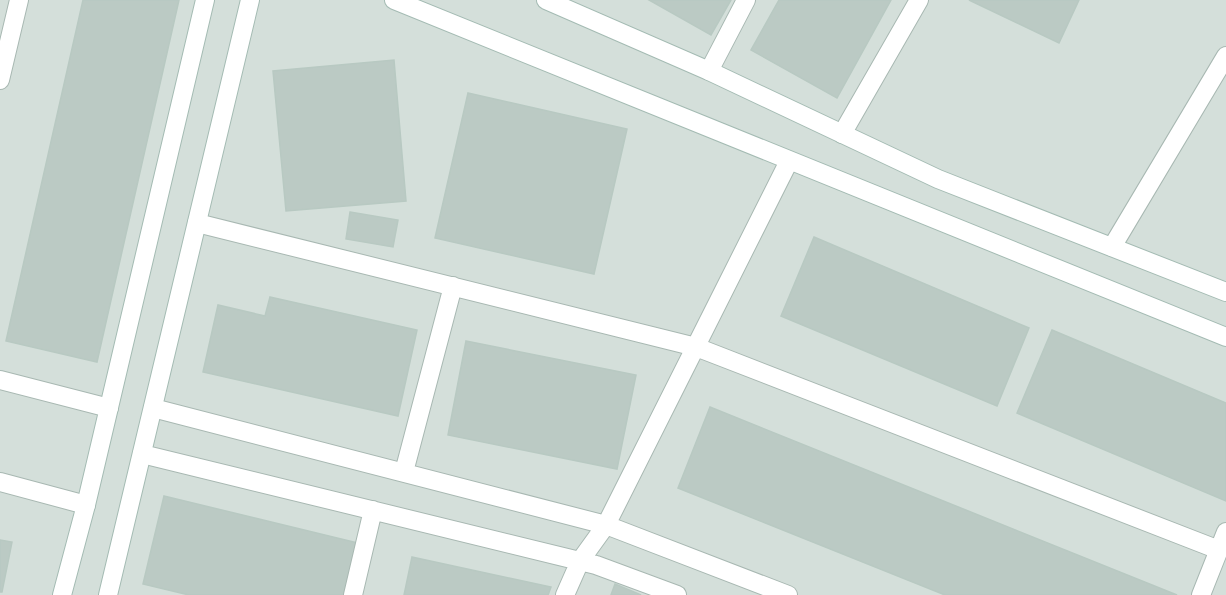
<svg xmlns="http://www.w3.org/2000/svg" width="1226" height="595" font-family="'Work Sans',sans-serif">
	<rect width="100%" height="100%" fill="#e6efeb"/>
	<path fill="#d4dfda" d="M 0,0 L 1226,0 L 1226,595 L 0,595 Z"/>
	<path fill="#bbcac4" stroke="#b8c9c2" stroke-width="1.5" d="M 83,0 L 179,0 L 97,362 L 6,341 Z
		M 649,0 L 731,0 L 711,35 Z
		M 779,0 L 891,0 L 837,98 L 751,50 Z
		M 969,0 L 1079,0 L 1059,43 Z
		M 394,60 L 406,201 L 286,211 L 273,71 Z
		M 468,93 L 627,129 L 594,274 L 435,238 Z
		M 350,212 L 398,220 L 393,247 L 346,239 Z
		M 814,237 L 1029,328 L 997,406 L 781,316 Z
		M 270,297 L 417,330 L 398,416 L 203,372 L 218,305 L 265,316 Z
		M 1052,330 L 1226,403 L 1226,501 L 1017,413 Z
		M 466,341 L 636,375 L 617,469 L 448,435 Z
		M 710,407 L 1177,595 L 945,595 L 678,488 Z
		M 164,496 L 358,543 L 346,595 L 189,595 L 143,584 Z
		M 0,540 L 12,542 L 2,592 L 0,592 Z
		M 412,557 L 551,587 L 548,595 L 404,595 Z
		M 615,584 L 641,595 L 611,595 Z"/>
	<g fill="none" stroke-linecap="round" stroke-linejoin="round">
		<defs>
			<path id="street" d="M 709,71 L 746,0
				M 0,80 L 19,0
				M 842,134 L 919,0
				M 197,223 L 696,347 L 1219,550
				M 1112,247 L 1226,56
				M 0,380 L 109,408
				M 153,408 L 606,525 L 788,595
				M 142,454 L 596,565 L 677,595
				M 404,472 L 453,286
				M 0,482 L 86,505
				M 353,595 L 373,510
				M 565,595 L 580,561 L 606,525 L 789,161
				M 1201,595 L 1226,532"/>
			<path id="secondary" d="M 394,0 L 1226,337
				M 546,0 L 709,71 L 938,179 L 1226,292
				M 62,595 L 86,505 L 205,0
				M 108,595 L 250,0"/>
		</defs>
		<use href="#street" stroke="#a8b8b2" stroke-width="20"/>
		<use href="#secondary" stroke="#a4bbb3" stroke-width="20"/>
		<use href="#street" stroke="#fff" stroke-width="18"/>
		<use href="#secondary" stroke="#fff" stroke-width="18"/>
	</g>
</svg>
